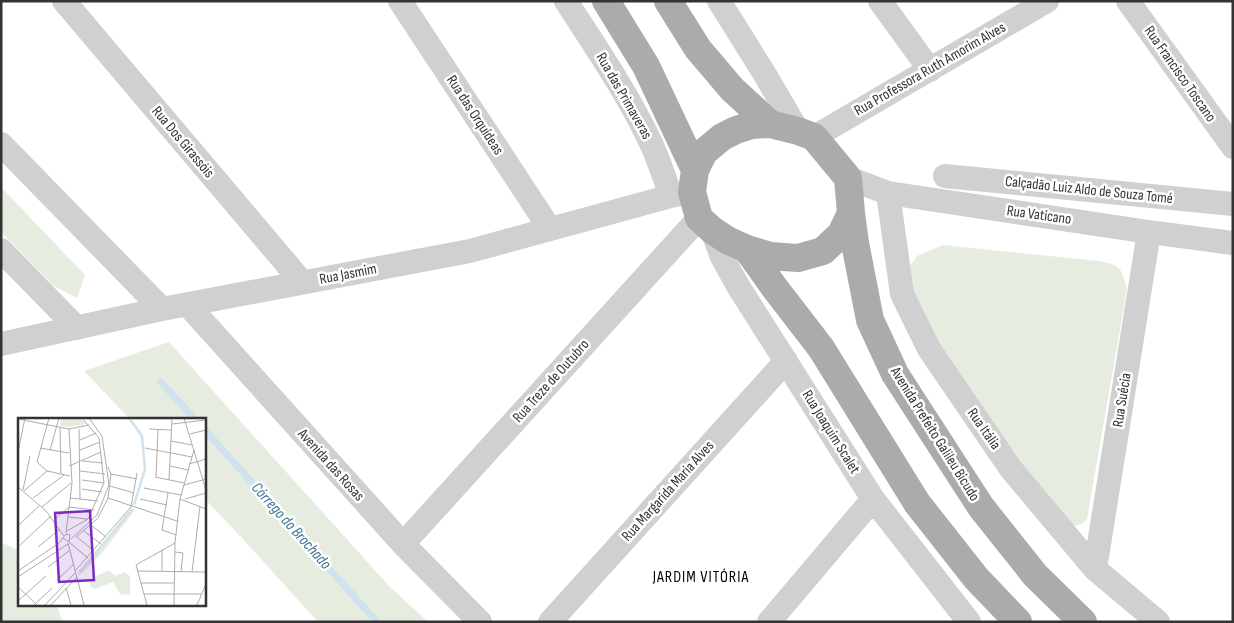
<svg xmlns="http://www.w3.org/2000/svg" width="1234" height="623" font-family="'Sofia Sans Condensed',sans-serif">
	<rect width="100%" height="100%" fill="#fff"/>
	<path fill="#e6ecdf" d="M 1,187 L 85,275 L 77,298 L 54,286 L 1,232 Z
		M 943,245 L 1098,261 C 1121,265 1121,267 1127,289 L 1087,519 L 1082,524 L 1070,527 L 1060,516 L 965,386 L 929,330 L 906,272 L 917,256 Z
		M 169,342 L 390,587 L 428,622 L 318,622 L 242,538 L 204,498 L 204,419 L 130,419 L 84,371 Z
		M 1,542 L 19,551 L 19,604 L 57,604 L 62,622 L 1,622 Z"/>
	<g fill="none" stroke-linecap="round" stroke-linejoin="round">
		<path stroke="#cfe2ee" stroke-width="7" d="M 161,382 L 195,419
			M 204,429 L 377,622"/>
		<path stroke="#d0d0d0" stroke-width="24" d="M 64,1 L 302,282
			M 400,1 L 550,229
			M 566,1 C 595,46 626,91 649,139 C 658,157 664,177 671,196
			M 719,1 L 764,73 L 798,131
			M 880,1 L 930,70
			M 1128,1 L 1233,147
			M 814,137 L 1047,1
			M 1,144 L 162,309
			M 945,176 L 1233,204
			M 848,178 L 888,193 L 1149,232 L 1233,243
			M 888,193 L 902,294 L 929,349 L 1011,469 L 1095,569 L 1158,622
			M 712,230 L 722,257 L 738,286 L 873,499 L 969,622
			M 1,250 L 77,328
			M 187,304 L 403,544 L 480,622
			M 1,344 L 162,309 L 470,251 L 671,196 L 692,192
			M 403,544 L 699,218
			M 1095,569 L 1149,232
			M 550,622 L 786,361
			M 769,622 L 873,499"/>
		<path stroke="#ababab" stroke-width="28" d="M 606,1 L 646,66 L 695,170
			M 668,1 L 698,49 L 732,89 L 770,124 L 798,131 L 814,137 L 848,178 L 851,213 L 841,234 L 823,251 L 798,258 L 770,256 L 747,249 L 727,240 L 712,230 L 699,218 L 692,192 L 695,170 L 704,152 L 722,137 L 736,130 L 752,125 L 770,124
			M 851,213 L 855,243 L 870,320 L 895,374 L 981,507 L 1035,575 L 1083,622
			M 747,249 L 774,287 L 821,348 L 917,503 L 976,578 L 1018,622"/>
	</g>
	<g text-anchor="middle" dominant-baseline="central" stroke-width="5" stroke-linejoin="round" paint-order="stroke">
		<g font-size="15" fill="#333" stroke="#fff">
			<text transform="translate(930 69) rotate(-30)">Rua Professora Ruth Amorim Alves</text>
			<text transform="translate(1180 74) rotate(55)">Rua Francisco Toscano</text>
			<text transform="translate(624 96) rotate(60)">Rua das Primaveras</text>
			<text transform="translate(475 115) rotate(57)">Rua das Orquídeas</text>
			<text transform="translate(183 142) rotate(50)">Rua Dos Girassóis</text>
			<text transform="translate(1089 190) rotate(6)">Calçadão Luiz Aldo de Souza Tomé</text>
			<text transform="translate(1039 215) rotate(8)">Rua Vaticano</text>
			<text transform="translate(348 274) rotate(-11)">Rua Jasmim</text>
			<text transform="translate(551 381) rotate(-48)">Rua Treze de Outubro</text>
			<text transform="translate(1122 400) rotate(-81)">Rua Suécia</text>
			<text transform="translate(984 429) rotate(55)">Rua Itália</text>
			<text transform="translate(831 432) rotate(58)">Rua Joaquim Scalet</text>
			<text transform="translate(935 434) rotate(58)">Avenida Prefeito Galileu Bicudo</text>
			<text transform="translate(331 465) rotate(48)">Avenida das Rosas</text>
			<text transform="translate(668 491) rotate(-48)">Rua Margarida Maria Alves</text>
		</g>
		<g font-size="16" font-style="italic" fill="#3f7597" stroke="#fff">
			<text transform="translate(291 526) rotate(48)">Córrego do Brochado</text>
		</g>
		<g font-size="16" letter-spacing="1" fill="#000" stroke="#fff">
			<text x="701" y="577">JARDIM VITÓRIA</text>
		</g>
	</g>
	<g transform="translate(18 418)">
		<rect width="188" height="188" fill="#fff"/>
		<path d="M 43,0 L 62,0 L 68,6 L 52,9 L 42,8 ZM 113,90 L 117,92 L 85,134 L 61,158 L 60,154 ZM 91,152 L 97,158 L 106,154 L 112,158 L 112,177 L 102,176 L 95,164 L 77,171 L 72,168 L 72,161 Z" fill="#e6ecdf"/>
		<path fill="none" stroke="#cfe2ee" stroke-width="2.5" d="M 111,0 L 124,18 L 127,51 L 116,87M 62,154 L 114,92"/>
		<path fill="none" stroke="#adadad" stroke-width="1" d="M 31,0 L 19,44 L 29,53 L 52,58M 166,0 L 188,72M 0,1 L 51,11 L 71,7M 154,6 L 188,2M 42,10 L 43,56M 61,11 L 62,81M 131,11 L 153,12M 172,16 L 188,12M 62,22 L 78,15M 153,23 L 174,27M 22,30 L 51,35M 127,30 L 174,39M 32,32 L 41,0M 62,32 L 82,24M 0,34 L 7,0M 64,43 L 85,45M 171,46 L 188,41M 51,48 L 83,34M 152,48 L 170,52M 62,53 L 87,56M 93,56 L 119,61M 137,59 L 166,65M 138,59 L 140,12M 64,62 L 86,65M 151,62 L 154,0M 166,67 L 188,61M 92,68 L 116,75M 0,69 L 28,93 L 46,118M 126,70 L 163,77M 64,71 L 84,74M 5,72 L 12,38M 6,73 L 29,53M 150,75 L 144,112 L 158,117M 15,80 L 46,57M 52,80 L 80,83M 90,80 L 159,103M 122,81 L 149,87M 162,81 L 188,91M 167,81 L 188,75M 24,89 L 53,65M 50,99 L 69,101M 36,102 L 51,89 L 76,92M 73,107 L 88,119M 0,108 L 22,87M 49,113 L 70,101 L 86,65 L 81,20 L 64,0M 66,113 L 83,126M 48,115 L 54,65 L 51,11M 58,119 L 80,100 L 90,80 L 93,56 L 90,49M 59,119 L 76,133M 53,121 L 79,97 L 91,67 L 84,18 L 71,0M 51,124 L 70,140M 50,125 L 66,187M 0,129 L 33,98M 20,129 L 42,111M 144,132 L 144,153M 157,134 L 165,135 L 163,154M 30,149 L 52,132M 0,153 L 41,125 L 48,116 L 52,117 L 51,124 L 45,120M 57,153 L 113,89 L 119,55M 119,153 L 188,154M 174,154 L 182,88M 0,159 L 50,126M 39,162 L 56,146M 123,165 L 156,165M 0,169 L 19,187M 48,170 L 53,187M 126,176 L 183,176M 0,183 L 28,158M 16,187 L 34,170M 27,187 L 57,155M 33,187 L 59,159M 129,187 L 118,147 L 157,125M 156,187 L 157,125 L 162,81 L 176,32M 179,187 L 188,166"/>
		<path fill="#7b2cbf" fill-opacity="0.15" stroke="#7b2cbf" stroke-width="2.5" d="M 72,93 L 76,162 L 41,164 L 37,95 Z"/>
		<rect width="188" height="188" fill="none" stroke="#333" stroke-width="2.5"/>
	</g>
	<rect width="1234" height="623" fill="none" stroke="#333333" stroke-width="5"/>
</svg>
